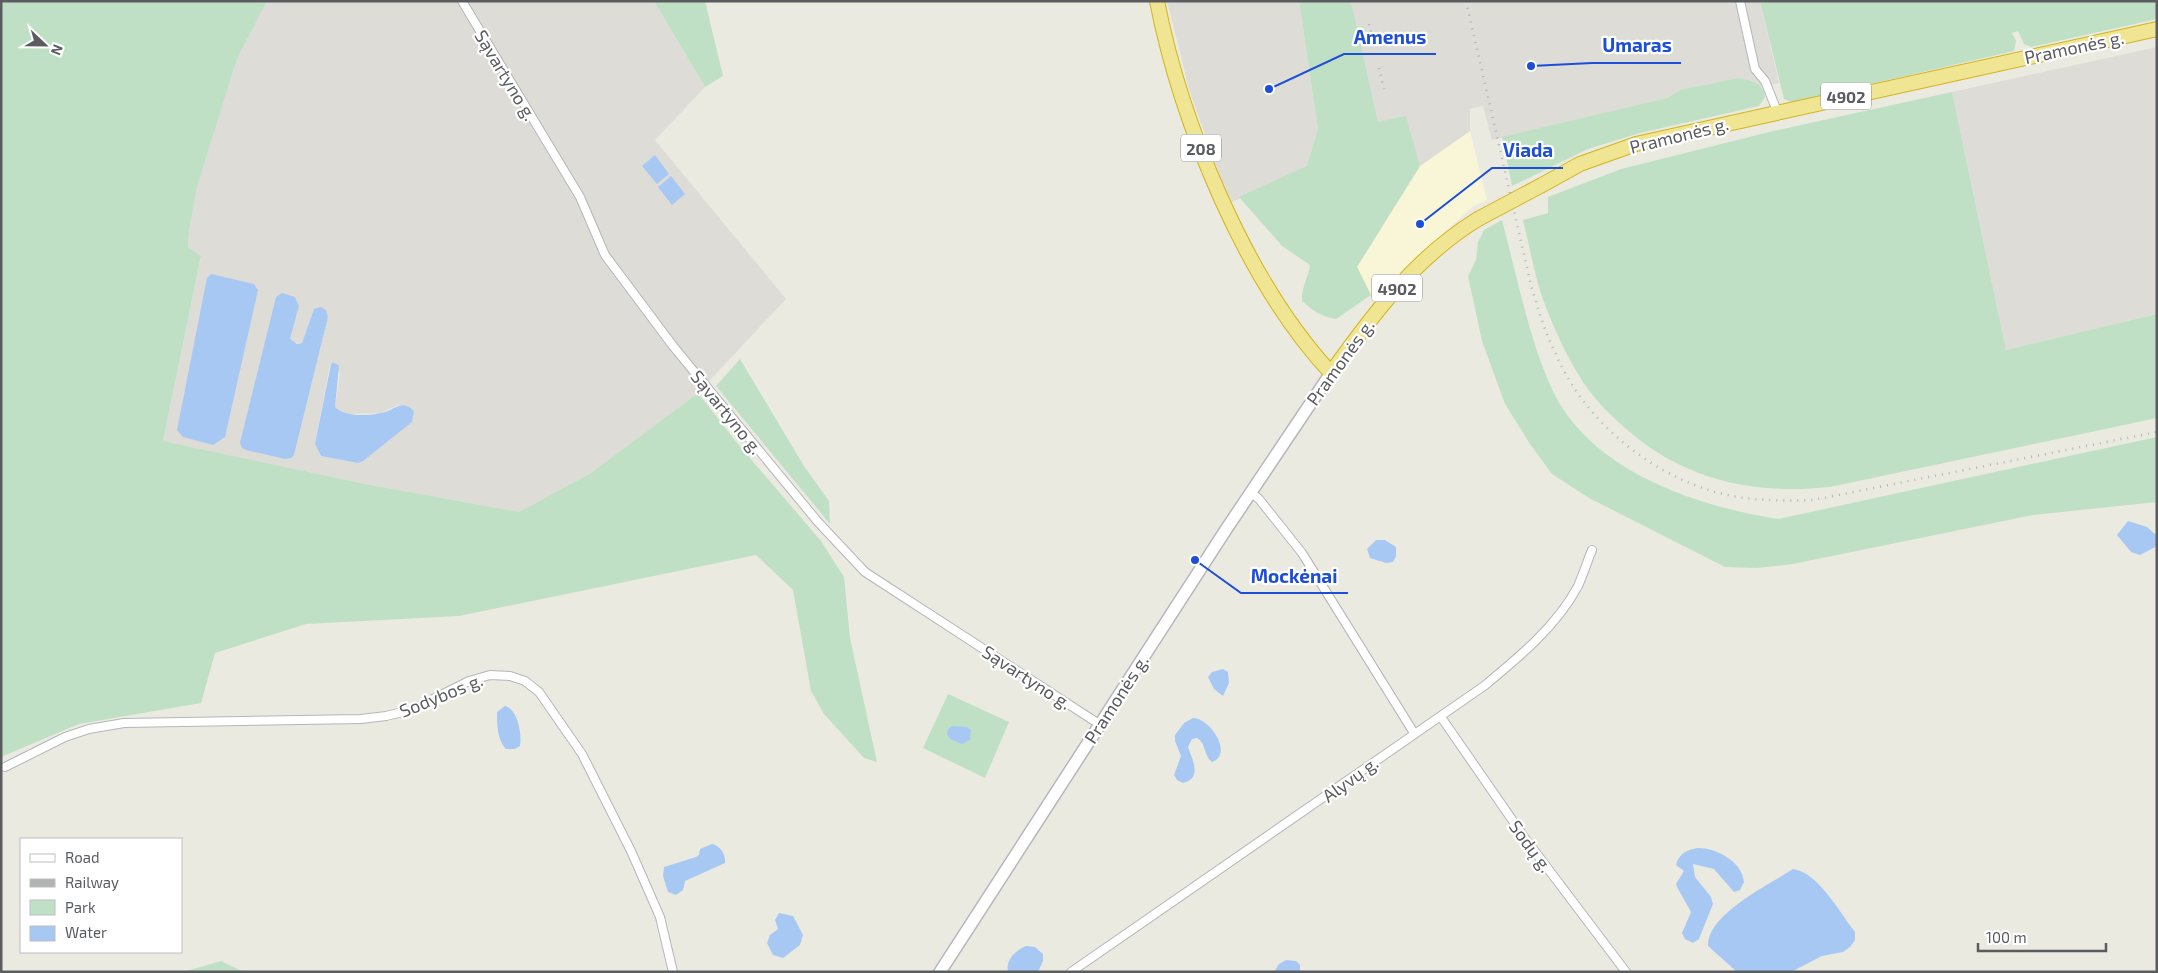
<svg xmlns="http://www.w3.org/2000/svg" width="2158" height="973" font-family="'Exo 2',sans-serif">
	<rect width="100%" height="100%" fill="#ebeae1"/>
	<path fill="#f9f6d8" d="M 1470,131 L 1487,200 L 1472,207 L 1398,276 L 1371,295 L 1357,267 L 1420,166 Z"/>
	<path fill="#dddcd6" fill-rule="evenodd" d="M 267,1 L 654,1 L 705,87 L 655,140 L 786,299 L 698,393 L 591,473 L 519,512 L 365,484 L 163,441 L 201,257 L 188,247 L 189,231 L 197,187 L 237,59 ZM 282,293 L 299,306 L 290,339 L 292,342 L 302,343 L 314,309 L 326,310 L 328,317 L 294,455 ZM 334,362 L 340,373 L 335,407 L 338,411 L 346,414 L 381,413 L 398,405 L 404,405 L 414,411 L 358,463 L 321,456 L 315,444 L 330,364 Z
		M 1167,1 L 1299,1 L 1318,129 L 1307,167 L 1232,202 L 1219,174 L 1189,89 Z
		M 1351,1 L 1760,1 L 1779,83 L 1762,87 L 1753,81 L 1738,78 L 1680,90 L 1667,98 L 1492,140 L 1483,106 L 1470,109 L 1470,131 L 1420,166 L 1406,117 L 1378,122 Z
		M 2157,47 L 2157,314 L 2006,350 L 1952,92 Z"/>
	<path fill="#c0e0c5" d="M 1,1 L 267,1 L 237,59 L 197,187 L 189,231 L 188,247 L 201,256 L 163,441 L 365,484 L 519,512 L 591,473 L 698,393 L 738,444 L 821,541 L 844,577 L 850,638 L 877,762 L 864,758 L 824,714 L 811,691 L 793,590 L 756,555 L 459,616 L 306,624 L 215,653 L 201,703 L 79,724 L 1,757 Z
		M 654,1 L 705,1 L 723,76 L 705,87 Z
		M 1299,1 L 1351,1 L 1378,122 L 1406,116 L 1420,166 L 1357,267 L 1371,295 L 1336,319 C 1322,317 1313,311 1302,301 C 1301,288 1308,279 1310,265 L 1282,246 L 1239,197 L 1307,166 L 1318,129 Z
		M 1760,1 L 2157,1 L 2157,19 L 2031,47 L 2024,44 L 2018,31 L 2012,33 L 2016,41 L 2014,51 L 1792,102 L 1784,99 Z
		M 1738,78 C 1751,80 1763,82 1765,97 L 1759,106 L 1640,133 L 1588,149 L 1512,186 L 1502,137 L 1667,98 L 1680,90 Z
		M 1952,92 L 2006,350 L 2157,314 L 2157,418 L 1830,487 C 1752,495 1684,480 1625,428 C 1607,412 1590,395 1578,374 C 1565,353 1554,328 1545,305 C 1535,279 1530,248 1523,220 L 1548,213 L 1548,197 L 1621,169 L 1773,131 Z
		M 1502,220 C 1517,276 1528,335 1551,387 C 1588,470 1695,506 1778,519 L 2157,437 L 2157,502 L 2033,515 L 1793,564 L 1757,568 L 1725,567 L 1589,498 L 1552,474 L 1530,444 L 1505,404 L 1482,341 L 1468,276 L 1476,260 L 1478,242 L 1484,230 Z
		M 740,359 L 804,466 L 829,501 L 830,524 L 716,386 Z
		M 948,694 L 1009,722 L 985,778 L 923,748 Z
		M 221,961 L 244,972 L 183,972 Z"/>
	<path fill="#a8c8f4" d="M 655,155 L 669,174 L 657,184 L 642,166 Z
		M 671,176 L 685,194 L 672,205 L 658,187 Z
		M 211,274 L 254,284 L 258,290 L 225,437 L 213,445 L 183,437 L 177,430 L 207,278 Z
		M 282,293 L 295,297 L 299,306 L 290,339 L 297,344 L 302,343 L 314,309 L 321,307 L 326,310 L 328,317 L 294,455 L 291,458 L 285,459 L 246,450 L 242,448 L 240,443 L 276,297 Z
		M 333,362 L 339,366 L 335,407 C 344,417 369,416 381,413 C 395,411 401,398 414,411 L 412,422 L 363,461 L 358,463 L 321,456 L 315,444 L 331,364 Z
		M 2128,521 L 2147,527 L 2157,536 L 2157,546 L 2140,555 L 2131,552 L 2117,535 Z
		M 1376,540 L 1385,540 L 1396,547 L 1396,556 L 1393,562 L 1386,563 L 1370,558 L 1367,549 Z
		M 1223,669 L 1228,672 L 1229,683 L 1223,696 L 1214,689 L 1208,677 L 1212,672 Z
		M 505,706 C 518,709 522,734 520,746 L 515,749 L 506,749 C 497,740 497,724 497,712 Z
		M 1193,718 C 1210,718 1234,754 1212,762 C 1204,756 1206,743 1197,738 L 1192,739 L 1188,747 C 1192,759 1203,778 1183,783 L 1177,780 L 1174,775 L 1181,756 L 1175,741 L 1175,735 L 1184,723 Z
		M 952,726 L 967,727 L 971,730 L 970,740 L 962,744 L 950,739 L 947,734 L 948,729 Z
		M 712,844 C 721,846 726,855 725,863 L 685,881 L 683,890 L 676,895 L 668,892 L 663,876 L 664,867 L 696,857 L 699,855 L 700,849 Z
		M 1698,848 C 1716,848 1742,861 1744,882 L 1740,890 L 1734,892 L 1714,869 L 1693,864 L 1695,877 L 1711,897 L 1713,904 L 1699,939 L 1693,943 L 1685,939 L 1682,933 L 1691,912 L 1677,887 L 1676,884 L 1684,871 L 1676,865 C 1679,853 1687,850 1698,848 Z
		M 1793,869 C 1818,872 1840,913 1855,932 L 1855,940 L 1850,947 L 1843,952 L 1822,956 L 1791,972 L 1737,972 L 1708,946 C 1707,914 1769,885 1793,869 Z
		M 779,913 L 793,916 L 803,935 L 800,945 L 783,958 L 773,955 L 767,943 L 770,935 L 778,929 L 775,920 Z
		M 1026,946 L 1035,947 L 1043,954 L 1043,961 L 1038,972 L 1008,972 C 1005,960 1016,950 1026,946 Z
		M 1286,960 L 1296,961 L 1300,965 L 1300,972 L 1274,972 L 1279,964 Z"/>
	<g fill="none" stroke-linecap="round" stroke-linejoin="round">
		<defs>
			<path id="street" d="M 462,1 L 580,197 L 605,255 L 673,346 L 818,522 L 865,572 L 1099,724
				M 1740,1 L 1755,69 L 1765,81 L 1777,111
				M 1250,492 L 1259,499 L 1302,553 L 1414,733
				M 1441,717 L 1524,837 L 1626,972
				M 5,767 L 65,737 L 89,729 L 124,723 L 361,719 L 386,716 L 411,710 L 469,681 L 490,675 L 510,676 L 525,681 L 539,692 L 582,754 L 631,851 L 660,917 L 673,972
				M 1071,972 L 1484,686 C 1518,658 1557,626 1578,586 C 1583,575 1587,562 1592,550"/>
			<path id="secondary" d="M 940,972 L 1225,531 L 1331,373"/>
			<path id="highway" d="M 1157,1 C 1181,123 1246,282 1331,373 C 1373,314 1416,257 1478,219
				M 1542,185 L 1580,164 L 1636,144 L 2157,29"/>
		</defs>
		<use href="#street" stroke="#b4b6ba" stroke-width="10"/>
		<use href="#secondary" stroke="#b5b7bc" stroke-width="14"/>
		<use href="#highway" stroke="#d3b319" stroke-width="16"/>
		<use href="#street" stroke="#fff" stroke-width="8"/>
		<use href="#secondary" stroke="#fff" stroke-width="11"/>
		<use href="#highway" stroke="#f0e593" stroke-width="14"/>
		<path stroke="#b2b3b3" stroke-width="2.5" stroke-dasharray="1 6" stroke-linecap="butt" d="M 1466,1 L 1531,285 C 1538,310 1546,334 1557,357 C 1586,421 1647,472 1715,492 C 1747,501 1780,501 1813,500 L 2157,432
			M 1369,24 L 1374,45
			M 1379,68 L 1384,89"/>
		<defs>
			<path id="highway-bridge" d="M 1478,219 L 1542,185"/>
		</defs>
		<use href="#highway-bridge" stroke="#d3b319" stroke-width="16" stroke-linecap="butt"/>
		<use href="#highway-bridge" stroke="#f0e593" stroke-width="14"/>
	</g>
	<g text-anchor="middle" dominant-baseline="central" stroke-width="4.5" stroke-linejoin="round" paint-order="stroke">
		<g fill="#fff" stroke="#8c8d90" stroke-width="1">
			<rect x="1821" y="82.5" width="50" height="27" rx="4"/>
			<rect x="1181" y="134.5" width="40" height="27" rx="4"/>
			<rect x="1372" y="274.5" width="50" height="27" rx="4"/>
		</g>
		<g font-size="16" font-weight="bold" fill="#5a5c60">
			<text x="1846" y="96">4902</text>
			<text x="1201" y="148">208</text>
			<text x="1397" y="288">4902</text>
		</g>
		<g font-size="18" fill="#5a5c60" stroke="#fff">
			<text transform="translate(2074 47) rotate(-12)">Pramonės g.</text>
			<text transform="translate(506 75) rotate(59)">Sąvartyno g.</text>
			<text transform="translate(1679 135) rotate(-14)">Pramonės g.</text>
			<text transform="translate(1340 362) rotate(-54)">Pramonės g.</text>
			<text transform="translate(727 412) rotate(51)">Sąvartyno g.</text>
			<text transform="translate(1027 677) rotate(33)">Sąvartyno g.</text>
			<text transform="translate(441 695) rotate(-22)">Sodybos g.</text>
			<text transform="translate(1116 699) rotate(-57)">Pramonės g.</text>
			<text transform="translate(1350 779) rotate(-36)">Alyvų g.</text>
			<text transform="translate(1531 846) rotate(54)">Sodų g.</text>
		</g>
	</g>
	<path fill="none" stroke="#1d4ed8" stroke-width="2" d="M1269 89L1344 54H1436M1531 66L1592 63H1681M1420 224L1492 168H1563M1195 560L1241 593H1348"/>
	<g fill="#1d4ed8" stroke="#fff" stroke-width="2">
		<circle cx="1269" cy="89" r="5"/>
		<circle cx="1531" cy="66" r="5"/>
		<circle cx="1420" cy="224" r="5"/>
		<circle cx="1195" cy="560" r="5"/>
	</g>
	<g font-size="19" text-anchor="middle" font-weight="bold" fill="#1d4ed8" stroke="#fff" stroke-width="4.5" stroke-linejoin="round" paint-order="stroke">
		<text x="1390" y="44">Amenus</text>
		<text x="1637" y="52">Umaras</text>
		<text x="1528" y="157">Viada</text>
		<text x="1294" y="583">Mockėnai</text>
	</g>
	<rect width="2158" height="973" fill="none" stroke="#5a5c60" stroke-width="5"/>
	<rect x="20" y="838" width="162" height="115" fill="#ffffff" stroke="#bdbebf"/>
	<rect x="30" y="854" width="25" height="8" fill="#ffffff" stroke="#bdbebf"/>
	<text x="65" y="863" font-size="15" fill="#5a5c60">Road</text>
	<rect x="30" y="879" width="25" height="8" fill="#b2b3b3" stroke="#bdbebf"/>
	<text x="65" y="888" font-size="15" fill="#5a5c60">Railway</text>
	<rect x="30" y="900" width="25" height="15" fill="#c0e0c5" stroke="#bdbebf"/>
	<text x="65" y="913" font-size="15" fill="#5a5c60">Park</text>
	<rect x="30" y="926" width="25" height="15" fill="#a8c8f4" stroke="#bdbebf"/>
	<text x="65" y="938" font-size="15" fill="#5a5c60">Water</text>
	<g transform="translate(45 45) rotate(112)" stroke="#ffffff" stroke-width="4" paint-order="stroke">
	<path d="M0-4L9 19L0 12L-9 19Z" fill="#5a5c60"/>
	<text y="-8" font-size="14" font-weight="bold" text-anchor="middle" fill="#5a5c60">N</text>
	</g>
	<path d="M1978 943v8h128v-8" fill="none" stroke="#5a5c60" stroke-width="2.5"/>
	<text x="1986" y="943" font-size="15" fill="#5a5c60" stroke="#ffffff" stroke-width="4" paint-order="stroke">100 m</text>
</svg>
